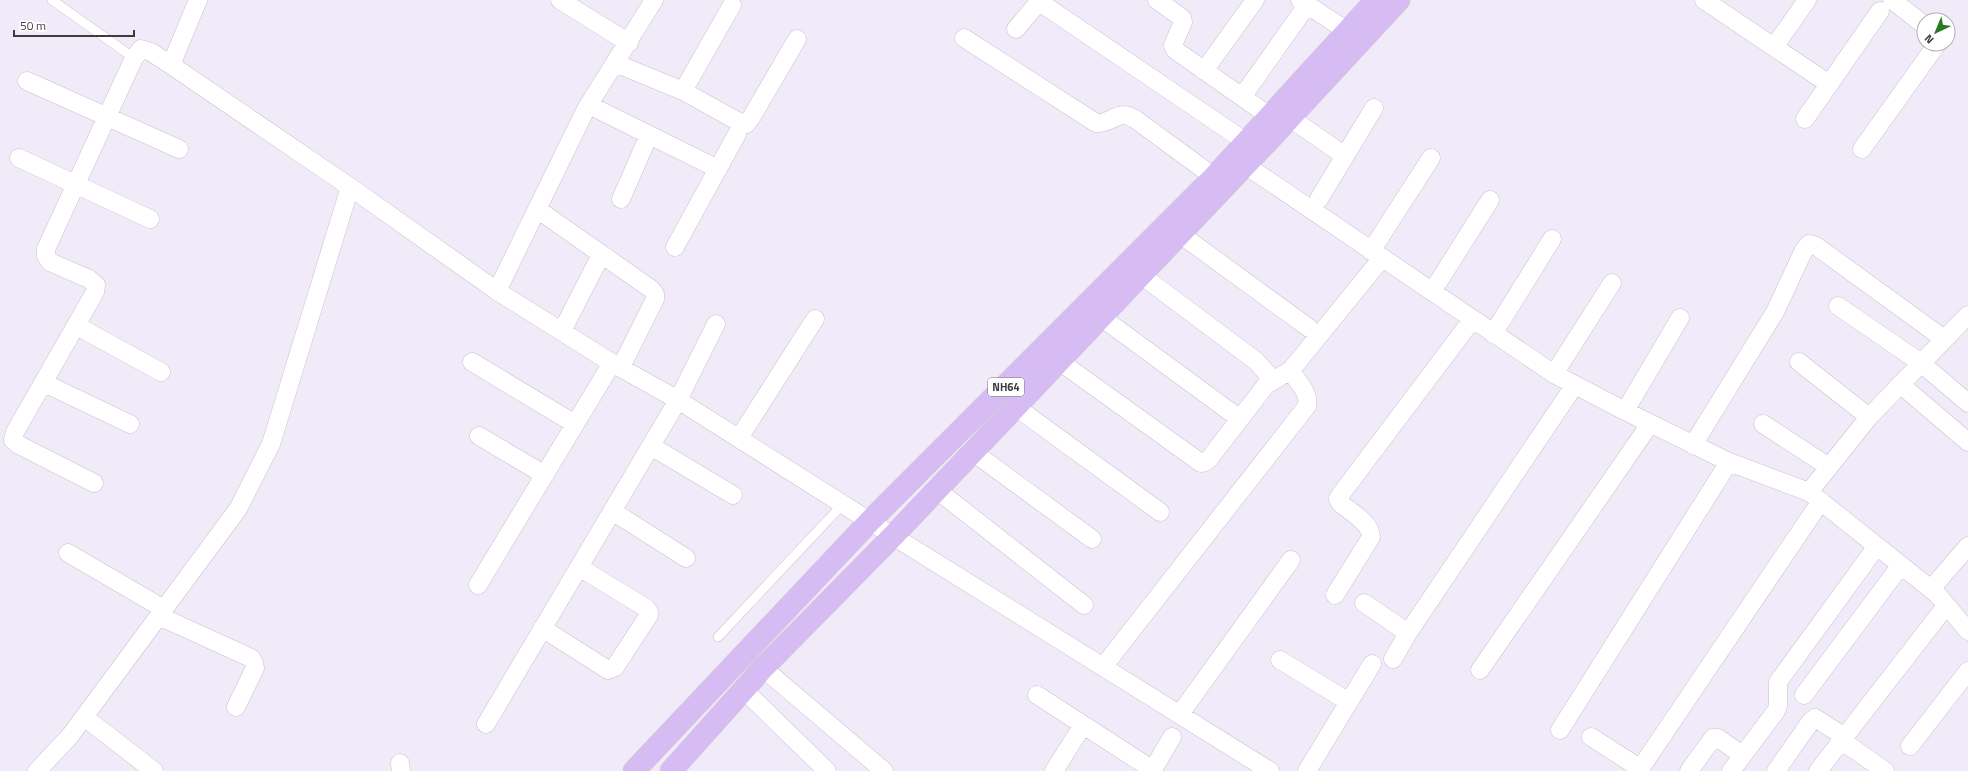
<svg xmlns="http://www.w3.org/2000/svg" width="1968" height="771" font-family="'Titillium Web',sans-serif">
	<rect width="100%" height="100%" fill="#f1ebf9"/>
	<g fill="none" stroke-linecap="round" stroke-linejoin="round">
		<defs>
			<path id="service" d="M 52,0 L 134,58
				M 718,637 L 843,504"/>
			<path id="minor" d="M 560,0 L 629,43
				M 1157,0 L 1182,18 L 1183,22 L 1173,45 L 1175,50 L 1269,116
				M 1300,0 L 1347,31
				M 1704,0 L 1829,84
				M 1892,0 L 1924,25
				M 1016,29 L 1038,3 L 1044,5 L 1246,142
				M 964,38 L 1096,123 C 1113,124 1117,108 1135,119 L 1225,185
				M 1774,47 L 1807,0
				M 615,63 L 683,91 L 739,122 L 746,124 L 751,118 L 797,39
				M 171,65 L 198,0
				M 1204,71 L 1255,0
				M 27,81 L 179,149
				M 683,91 L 732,5
				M 1242,97 L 1307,5
				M 589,105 L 718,169
				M 1290,118 L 1345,156
				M 1805,119 L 1880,11
				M 1862,149 L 1937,44
				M 19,158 L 150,219
				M 1235,158 L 1554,374 L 1625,411 L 1729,462 L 1809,492 L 1937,594 L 1968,631
				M 621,199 L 649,135
				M 1319,199 L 1374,108
				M 537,209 L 651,289 L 655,294 L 655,299 L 621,367
				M 1180,234 L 1309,328
				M 675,247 L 737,134
				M 1371,251 L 1431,158
				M 1141,275 L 1256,361 L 1273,380
				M 497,291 L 586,109 L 654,0
				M 1432,292 L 1490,200
				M 1838,306 L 1921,363 L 1968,403
				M 1101,317 L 1240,419
				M 77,326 L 161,372
				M 562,331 L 601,255
				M 1493,334 L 1552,239
				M 1059,361 L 1201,463 L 1205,462 L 1209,459 L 1266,385 L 1291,370
				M 472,362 L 575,424
				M 1799,362 L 1869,417
				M 1554,374 L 1612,283
				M 44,383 L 130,424
				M 1900,384 L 1968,442
				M 1016,407 L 1160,512
				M 1625,411 L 1680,318
				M 1763,424 L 1829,467
				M 479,436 L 545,475
				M 739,438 L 815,319
				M 1693,445 L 1775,312 L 1803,252 L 1809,244 L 1816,246 L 1944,339
				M 651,446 L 733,495
				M 973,452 L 1092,539
				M 94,483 L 19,445 L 13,440 L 15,432 L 95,292 L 96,285 L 89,279 L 50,262 L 46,256 L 46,249 L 134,58 L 141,49 L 151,52 L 171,65 L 350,187 L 497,291 L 612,363 L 678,400 L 893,536 L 1270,771
				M 937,490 L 1084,605
				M 1809,492 L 1869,417 L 1968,315
				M 612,511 L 686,558
				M 68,553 L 164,609
				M 478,585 L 612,363
				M 1931,589 L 1968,546
				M 1335,595 L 1371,537 C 1371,523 1351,512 1341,504 L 1338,499 L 1341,494 L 1472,320
				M 1364,603 L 1408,633
				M 159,616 L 251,658 L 254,663 L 255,668 L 236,707
				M 542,628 L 608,670 L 615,667 L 649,615 L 649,612 L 646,608 L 579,567
				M 1393,659 L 1408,633 L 1574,386
				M 1280,660 L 1349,702
				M 1103,667 L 1307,406 C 1310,391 1296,382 1291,370 L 1382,258
				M 763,668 L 884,771
				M 1480,670 L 1650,424
				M 744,690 L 827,771
				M 1037,695 L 1153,770
				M 1804,695 L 1901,565
				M 1180,714 L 1291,560
				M 84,717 L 154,771
				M 486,724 L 678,400 L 716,324
				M 1560,730 L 1729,462
				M 1591,737 L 1638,767 L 1642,766 L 1821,501
				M 1842,741 L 1885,771
				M 1910,746 L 1968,671
				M 400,763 L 401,771
				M 37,771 L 70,736 L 238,509 L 271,444 L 350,187
				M 1054,771 L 1083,725
				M 1152,771 L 1172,737
				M 1307,771 L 1372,664
				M 1689,771 L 1713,738 L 1718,738 L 1742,755
				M 1731,771 L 1776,711 L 1778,706 L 1778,682 L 1877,546
				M 1776,771 L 1811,721 L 1815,718 L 1845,737
				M 1818,771 L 1946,606"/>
			<path id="trunk" d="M 634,771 L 870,521 L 1215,176 L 1376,0
				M 671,771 L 763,668 L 893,536 L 1273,136 L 1399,0"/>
		</defs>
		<use href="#service" stroke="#c7c1ce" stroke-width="10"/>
		<use href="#minor" stroke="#c7c1ce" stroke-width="19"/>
		<use href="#trunk" stroke="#d0d0d1" stroke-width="23"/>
		<use href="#service" stroke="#fff" stroke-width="9"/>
		<use href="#minor" stroke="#fff" stroke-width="18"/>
		<use href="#trunk" stroke="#d7bcf4" stroke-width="22"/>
	</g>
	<g text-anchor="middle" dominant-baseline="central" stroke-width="3" stroke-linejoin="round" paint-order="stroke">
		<rect fill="#fff" stroke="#777679" stroke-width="1" x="988" y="378" width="36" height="18" rx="3"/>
		<g font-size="11" font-weight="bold" fill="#3d3b40">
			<text x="1006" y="387">NH64</text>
		</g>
	</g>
	<g transform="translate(1936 32) rotate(224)"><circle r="19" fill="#ffffff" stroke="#b1b1b3"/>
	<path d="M0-3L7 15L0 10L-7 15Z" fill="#2b7921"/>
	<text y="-6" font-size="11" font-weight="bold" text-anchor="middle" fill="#3d3b40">N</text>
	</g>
	<path d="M14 30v6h120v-6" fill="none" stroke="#3d3b40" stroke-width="2"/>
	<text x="20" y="30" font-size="12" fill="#3d3b40" stroke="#ffffff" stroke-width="3" paint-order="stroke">50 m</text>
</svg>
